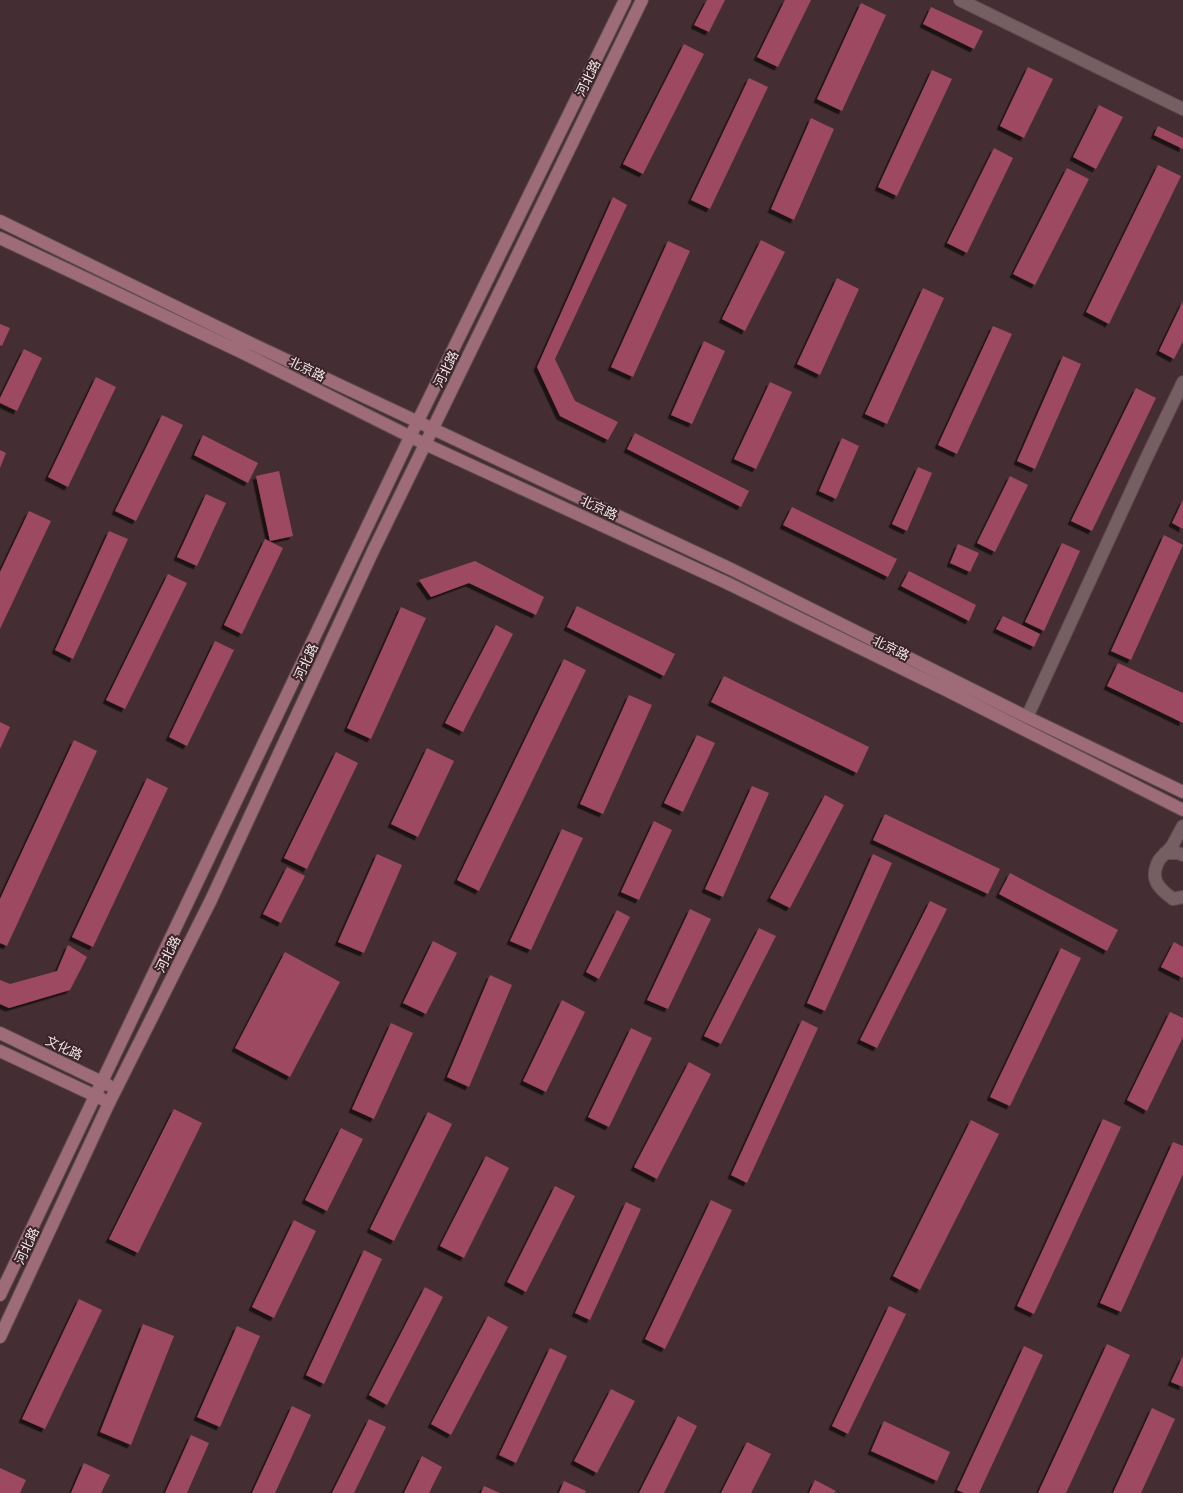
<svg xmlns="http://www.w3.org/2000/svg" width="1183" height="1493" font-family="Poppins,'Noto Sans SC',sans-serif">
	<defs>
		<filter id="shadow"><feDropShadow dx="-3.5" dy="3.5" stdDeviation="0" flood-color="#0009"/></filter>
	</defs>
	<rect width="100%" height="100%" fill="#442e33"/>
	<path fill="#9e4862" filter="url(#shadow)" d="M 707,0 L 725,0 L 709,32 L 694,25 Z
		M 785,0 L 811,0 L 778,67 L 757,57 Z
		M 861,3 L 886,15 L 842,111 L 817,99 Z
		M 931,7 L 983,31 L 974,49 L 923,24 Z
		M 684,44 L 704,54 L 643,174 L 623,164 Z
		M 1028,67 L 1053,79 L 1024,138 L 1000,126 Z
		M 932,70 L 952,79 L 897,196 L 878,187 Z
		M 749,78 L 768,87 L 710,209 L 691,200 Z
		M 1099,105 L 1123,117 L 1096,169 L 1073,157 Z
		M 811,118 L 834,129 L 794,220 L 771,209 Z
		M 1158,126 L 1183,138 L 1183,149 L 1154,135 Z
		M 994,148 L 1013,158 L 967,253 L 947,243 Z
		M 1158,165 L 1181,176 L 1109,324 L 1086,312 Z
		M 1067,168 L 1089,179 L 1035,285 L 1013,274 Z
		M 613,197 L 627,205 L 555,359 L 575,401 L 618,422 L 608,440 L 560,416 L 537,367 Z
		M 761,240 L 785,252 L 745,331 L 722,319 Z
		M 668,241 L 690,251 L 633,377 L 611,367 Z
		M 837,278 L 859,289 L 820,375 L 797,364 Z
		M 923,288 L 944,298 L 887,424 L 865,414 Z
		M 1183,301 L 1183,341 L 1174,359 L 1159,351 Z
		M 0,324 L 10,328 L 2,346 L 0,345 Z
		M 993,326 L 1012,334 L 957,454 L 938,445 Z
		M 704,341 L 725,351 L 692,424 L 671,415 Z
		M 24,349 L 42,358 L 17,411 L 0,403 L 0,398 Z
		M 1063,356 L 1081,364 L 1035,469 L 1017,461 Z
		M 96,377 L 116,387 L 68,487 L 48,477 Z
		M 770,382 L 792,392 L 756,469 L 734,459 Z
		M 1136,388 L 1156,398 L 1092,531 L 1071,521 Z
		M 162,415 L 183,425 L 136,521 L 115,511 Z
		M 635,433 L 749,491 L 741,507 L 627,449 Z
		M 203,435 L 258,463 L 248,483 L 194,455 Z
		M 842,438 L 859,446 L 836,499 L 819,491 Z
		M 0,450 L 6,453 L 0,468 Z
		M 918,467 L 932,473 L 907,531 L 892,524 Z
		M 279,471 L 293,536 L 270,541 L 256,476 Z
		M 1010,476 L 1028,485 L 995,552 L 977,543 Z
		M 206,494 L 226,503 L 197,566 L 177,557 Z
		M 1183,500 L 1183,529 L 1172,523 Z
		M 792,507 L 897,559 L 888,577 L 783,525 Z
		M 29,511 L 51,521 L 0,629 L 0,572 Z
		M 109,531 L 128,539 L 73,659 L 55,650 Z
		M 1164,535 L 1183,545 L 1131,660 L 1111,651 Z
		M 265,539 L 283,548 L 242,634 L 224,625 Z
		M 1062,543 L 1080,551 L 1044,631 L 1025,622 Z
		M 958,544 L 979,553 L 970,572 L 950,563 Z
		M 475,561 L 544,597 L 536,615 L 469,583 L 431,597 L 419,580 Z
		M 909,571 L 976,605 L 969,621 L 901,586 Z
		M 168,574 L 187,583 L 125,709 L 106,700 Z
		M 577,606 L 675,654 L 664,676 L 567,627 Z
		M 401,607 L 426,618 L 371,739 L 347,728 Z
		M 1003,616 L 1040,634 L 1034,647 L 996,629 Z
		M 496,625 L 513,634 L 463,732 L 445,723 Z
		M 215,641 L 234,650 L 187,746 L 169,737 Z
		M 564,659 L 586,670 L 479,891 L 457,880 Z
		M 1118,663 L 1183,693 L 1183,723 L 1107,686 Z
		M 724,676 L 869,747 L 857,773 L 711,702 Z
		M 629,695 L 652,705 L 603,814 L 580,804 Z
		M 0,722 L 10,727 L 0,749 Z
		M 697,735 L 715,743 L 683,812 L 664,803 Z
		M 74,740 L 97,751 L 7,946 L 0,943 L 0,899 Z
		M 427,748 L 454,761 L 418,837 L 391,824 Z
		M 336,752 L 358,763 L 307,869 L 284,858 Z
		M 147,778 L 168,788 L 93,947 L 72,937 Z
		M 752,786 L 769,793 L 723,897 L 705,889 Z
		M 825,795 L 844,805 L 790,908 L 770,898 Z
		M 885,814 L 1000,869 L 988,894 L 873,840 Z
		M 654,821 L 672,830 L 639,900 L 621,892 Z
		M 562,829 L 583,838 L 531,950 L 510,941 Z
		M 377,854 L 402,865 L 364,953 L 338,942 Z
		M 873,854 L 892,863 L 825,1011 L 807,1003 Z
		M 287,867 L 305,876 L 281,923 L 263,914 Z
		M 1010,873 L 1118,930 L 1107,951 L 999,894 Z
		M 930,901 L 947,909 L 877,1048 L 860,1040 Z
		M 690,909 L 711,919 L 668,1009 L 647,1000 Z
		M 617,910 L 630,917 L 599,979 L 586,972 Z
		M 759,928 L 776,936 L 721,1044 L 704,1036 Z
		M 433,941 L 457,953 L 426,1014 L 403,1003 Z
		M 1174,942 L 1183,947 L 1183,978 L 1161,967 Z
		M 68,945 L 87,957 L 70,990 L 9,1008 L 0,1004 L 0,980 L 10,984 L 57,971 Z
		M 1061,948 L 1081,958 L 1010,1106 L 990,1097 Z
		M 285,952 L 340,982 L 290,1077 L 235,1048 Z
		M 490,975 L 512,985 L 469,1087 L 447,1077 Z
		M 562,1000 L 585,1012 L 546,1092 L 523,1081 Z
		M 1170,1012 L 1183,1018 L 1183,1037 L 1147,1111 L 1127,1100 Z
		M 802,1020 L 818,1028 L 747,1183 L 731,1175 Z
		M 391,1023 L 413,1033 L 374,1119 L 352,1109 Z
		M 631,1028 L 652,1038 L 609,1127 L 588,1117 Z
		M 689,1062 L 711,1074 L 657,1179 L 634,1167 Z
		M 174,1109 L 202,1123 L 138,1253 L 109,1239 Z
		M 428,1112 L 452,1124 L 394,1241 L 370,1229 Z
		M 1103,1119 L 1121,1127 L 1034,1314 L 1017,1306 Z
		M 971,1120 L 999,1134 L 920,1290 L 893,1276 Z
		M 341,1128 L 363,1139 L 327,1211 L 305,1200 Z
		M 1173,1142 L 1183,1146 L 1183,1174 L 1121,1312 L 1100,1303 Z
		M 486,1156 L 509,1168 L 464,1258 L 440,1246 Z
		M 555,1186 L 575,1196 L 526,1292 L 507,1282 Z
		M 711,1200 L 732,1210 L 665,1349 L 645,1339 Z
		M 626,1202 L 641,1209 L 590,1320 L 575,1313 Z
		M 294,1220 L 316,1231 L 274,1318 L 252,1307 Z
		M 364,1250 L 382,1259 L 324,1384 L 306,1375 Z
		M 425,1287 L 443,1297 L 387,1405 L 369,1395 Z
		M 79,1299 L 102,1310 L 45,1429 L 22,1419 Z
		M 889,1306 L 906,1314 L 848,1434 L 832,1426 Z
		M 488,1316 L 508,1327 L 451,1435 L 431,1424 Z
		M 143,1324 L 174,1336 L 131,1445 L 100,1432 Z
		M 237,1326 L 260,1336 L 220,1427 L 197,1417 Z
		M 1107,1344 L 1130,1355 L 1066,1493 L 1038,1493 Z
		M 1024,1346 L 1043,1355 L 979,1493 L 964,1493 L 957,1490 Z
		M 550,1348 L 567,1356 L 516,1463 L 499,1455 Z
		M 1183,1356 L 1183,1387 L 1171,1382 Z
		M 611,1389 L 635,1401 L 597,1473 L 574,1461 Z
		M 292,1406 L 311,1415 L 275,1493 L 252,1493 Z
		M 1152,1408 L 1175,1419 L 1141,1493 L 1113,1493 Z
		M 678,1416 L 697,1426 L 664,1493 L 639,1493 Z
		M 369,1419 L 386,1427 L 354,1493 L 332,1493 Z
		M 884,1421 L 950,1452 L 937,1481 L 871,1451 Z
		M 191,1435 L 209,1443 L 187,1493 L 165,1493 Z
		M 747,1442 L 771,1454 L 751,1493 L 721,1493 Z
		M 422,1456 L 442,1467 L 429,1493 L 404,1493 Z
		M 84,1463 L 110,1475 L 101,1493 L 71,1493 Z
		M 0,1468 L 26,1480 L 20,1493 L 0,1493 Z
		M 815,1480 L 836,1491 L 834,1493 L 809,1493 Z
		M 564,1481 L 586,1491 L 585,1493 L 559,1493 Z
		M 484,1486 L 500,1493 L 481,1493 Z"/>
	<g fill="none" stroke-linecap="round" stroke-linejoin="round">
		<defs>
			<path id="street" d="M 960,0 L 1183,109
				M 1027,717 L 1145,461 L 1183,382
				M 1183,826 C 1179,833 1176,839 1172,846 C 1168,851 1163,855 1159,860 C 1149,879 1158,888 1173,899 L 1183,897
				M 1165,853 L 1178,853 L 1183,855"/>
			<path id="secondary" d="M 0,221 L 246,341 L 733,570 L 1027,717 L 1183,792
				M 0,238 L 241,352 L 425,444 L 727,583 L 946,690 L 1183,810
				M 0,1033 L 108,1085
				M 0,1051 L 102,1099
				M 0,1295 L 411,435 L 625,0
				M 0,1337 L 109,1103 L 211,900 L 373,551 L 642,0"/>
		</defs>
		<use href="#street" stroke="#5e4c50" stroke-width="14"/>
		<use href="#secondary" stroke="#5e4c50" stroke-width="14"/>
		<use href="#street" stroke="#765e63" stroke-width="12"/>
		<use href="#secondary" stroke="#9e6b78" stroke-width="12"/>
	</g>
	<g text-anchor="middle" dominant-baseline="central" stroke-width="4" stroke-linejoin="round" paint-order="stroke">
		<g font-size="13" fill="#f2e4e7" stroke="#392429">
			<text transform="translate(588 78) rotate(-64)">河北路</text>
			<text transform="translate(307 369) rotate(26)">北京路</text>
			<text transform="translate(446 369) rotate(-64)">河北路</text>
			<text transform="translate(599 508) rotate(25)">北京路</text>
			<text transform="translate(891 648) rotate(26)">北京路</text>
			<text transform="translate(306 662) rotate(-65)">河北路</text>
			<text transform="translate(168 954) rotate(-63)">河北路</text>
			<text transform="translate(64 1048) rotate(25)">文化路</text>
			<text transform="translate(27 1246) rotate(-65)">河北路</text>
		</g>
	</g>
</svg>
